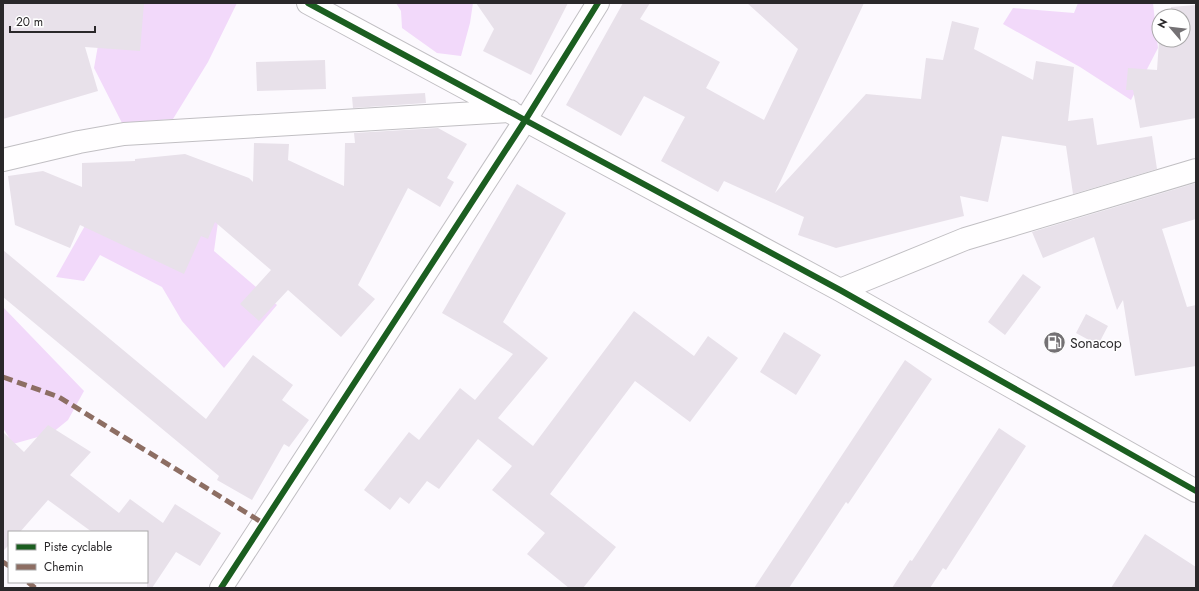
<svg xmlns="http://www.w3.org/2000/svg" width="1199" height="591" font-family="Jost,sans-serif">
	<rect width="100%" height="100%" fill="#fcf9fe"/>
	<path fill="#f2d9fa" d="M 134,3 L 237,3 L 208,62 L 173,119 L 122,123 L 94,68 L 100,34 Z
		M 396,3 L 473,3 L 470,23 L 461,56 L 437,53 L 402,28 L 401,11 Z
		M 1078,3 L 1153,3 L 1158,48 L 1131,100 L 1080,67 L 1003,24 L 1013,8 L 1074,13 Z
		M 108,185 L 223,186 L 214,251 L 277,305 L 224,368 L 182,321 L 162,287 L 100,255 L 84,281 L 56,277 Z
		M 3,307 L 84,391 L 68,420 L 52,433 L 13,444 L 3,428 Z"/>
	<path fill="#e8e1ea" d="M 3,3 L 144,3 L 140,51 L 85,47 L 98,91 L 3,119 Z
		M 476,3 L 568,3 L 531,75 L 483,51 L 494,29 Z
		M 623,3 L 650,3 L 640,19 L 720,62 L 706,88 L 764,120 L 798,49 L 747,3 L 864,3 L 775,193 L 866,94 L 921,99 L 926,58 L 943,60 L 952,21 L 979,28 L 974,49 L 1033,80 L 1036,61 L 1074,67 L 1068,121 L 1093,118 L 1097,145 L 1152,136 L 1157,169 L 1073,194 L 1066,146 L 1002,136 L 988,202 L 960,196 L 964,216 L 836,248 L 798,235 L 804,217 L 724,181 L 718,192 L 661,161 L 685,117 L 644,96 L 621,136 L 566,105 Z
		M 1196,5 L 1196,118 L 1140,128 L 1133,90 L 1126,90 L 1128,68 L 1157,70 L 1159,41 L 1183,40 L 1183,16 L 1172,16 L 1171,7 Z
		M 325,60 L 326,89 L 257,91 L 256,62 Z
		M 425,93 L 426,103 L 353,108 L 352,97 Z
		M 438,128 L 467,144 L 447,178 L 454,182 L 440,207 L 408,188 L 358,285 L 375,299 L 341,337 L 288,290 L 259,321 L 240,304 L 271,270 L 215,222 L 208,239 L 201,236 L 184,274 L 80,225 L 70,248 L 15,225 L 8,176 L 43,171 L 82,187 L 82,163 L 135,161 L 135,159 L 185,154 L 249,178 L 253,182 L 254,143 L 289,144 L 288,160 L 344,186 L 345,143 L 355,143 L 354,133 Z
		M 1196,183 L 1196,219 L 1162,229 L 1187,307 L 1196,305 L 1196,366 L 1135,376 L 1123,300 L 1117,310 L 1094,237 L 1043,258 L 1032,232 Z
		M 517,184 L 566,213 L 503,322 L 548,358 L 498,418 L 533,446 L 634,311 L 694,356 L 708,336 L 738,358 L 690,422 L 635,381 L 550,494 L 616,547 L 583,588 L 569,588 L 527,554 L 545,533 L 492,490 L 512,466 L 478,439 L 439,489 L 427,481 L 409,504 L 400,497 L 390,510 L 364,490 L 409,432 L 419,440 L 460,388 L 475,400 L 513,354 L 442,313 Z
		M 3,250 L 206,419 L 253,355 L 293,385 L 282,400 L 309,420 L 289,447 L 284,444 L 252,500 L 217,480 L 219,476 L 3,297 Z
		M 1023,274 L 1041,287 L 1005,335 L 988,322 Z
		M 1086,314 L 1108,326 L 1098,345 L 1076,333 Z
		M 784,332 L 821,355 L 796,395 L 760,372 Z
		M 905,360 L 932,379 L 848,504 L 846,502 L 789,588 L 754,588 Z
		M 48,425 L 91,452 L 70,475 L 119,513 L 130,499 L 163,523 L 175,504 L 221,533 L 200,566 L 176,552 L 152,588 L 147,588 L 147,532 L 92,532 L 48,500 L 20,532 L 9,532 L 9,545 L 3,551 L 3,432 L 24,452 Z
		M 999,428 L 1026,446 L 946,570 L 943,568 L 930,588 L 892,588 L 910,560 L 912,561 Z
		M 1145,534 L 1196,567 L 1196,588 L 1111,588 Z"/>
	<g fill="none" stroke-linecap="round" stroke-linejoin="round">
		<defs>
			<path id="minor" d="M 308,3 L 840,290 L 1196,491
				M 3,160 L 79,142 L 124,134 L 510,111
				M 840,290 L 965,239 L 1196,170
				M 221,588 L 526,119 L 598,3"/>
		</defs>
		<use href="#minor" stroke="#c1bfc3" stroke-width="24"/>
		<use href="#minor" stroke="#fffeff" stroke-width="22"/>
		<path stroke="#8d6e63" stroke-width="5" stroke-dasharray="10 5" stroke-linecap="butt" d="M 3,377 L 59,397 L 263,523
			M 3,562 L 9,566
			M 28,582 L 35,588"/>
		<defs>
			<path id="cycleway" d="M 308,3 L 840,290 L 1196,491
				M 221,588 L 526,119 L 598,3"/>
		</defs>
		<use href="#cycleway" stroke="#fff" stroke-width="8"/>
		<use href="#cycleway" stroke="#1b5e20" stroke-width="6"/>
	</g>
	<defs>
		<symbol id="fuel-disc" viewBox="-11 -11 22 22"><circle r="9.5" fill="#747174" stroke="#fff"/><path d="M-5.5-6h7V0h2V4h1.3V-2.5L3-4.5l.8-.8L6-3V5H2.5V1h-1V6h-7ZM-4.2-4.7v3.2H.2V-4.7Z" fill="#fff"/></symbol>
	</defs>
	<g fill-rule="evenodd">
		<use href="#fuel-disc" x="1042" y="330" width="25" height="25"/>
	</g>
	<g text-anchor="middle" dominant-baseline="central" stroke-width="3" stroke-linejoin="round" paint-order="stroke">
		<g font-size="14" fill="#2a282a" stroke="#fff" text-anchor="start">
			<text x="1070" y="343">Sonacop</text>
		</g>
	</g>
	<rect width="1199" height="591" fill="none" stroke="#2a282a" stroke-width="8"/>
	<rect x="8" y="531" width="140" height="52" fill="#ffffff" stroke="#aaa9aa"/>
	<rect x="16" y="544" width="20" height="6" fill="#1b5e20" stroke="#aaa9aa"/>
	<text x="44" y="551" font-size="12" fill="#2a282a">Piste cyclable</text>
	<rect x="16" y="564" width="20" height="6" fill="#8d6e63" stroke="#aaa9aa"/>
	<text x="44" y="571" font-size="12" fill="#2a282a">Chemin</text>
	<g transform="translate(1171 28) rotate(298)"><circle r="19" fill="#ffffff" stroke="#aaa9aa"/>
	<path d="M0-3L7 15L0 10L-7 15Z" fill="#747174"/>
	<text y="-6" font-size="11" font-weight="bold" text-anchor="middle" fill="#2a282a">N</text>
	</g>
	<path d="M10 26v6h85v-6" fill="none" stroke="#2a282a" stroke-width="2"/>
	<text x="16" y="26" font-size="12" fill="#2a282a" stroke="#ffffff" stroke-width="3" paint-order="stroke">20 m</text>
</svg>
